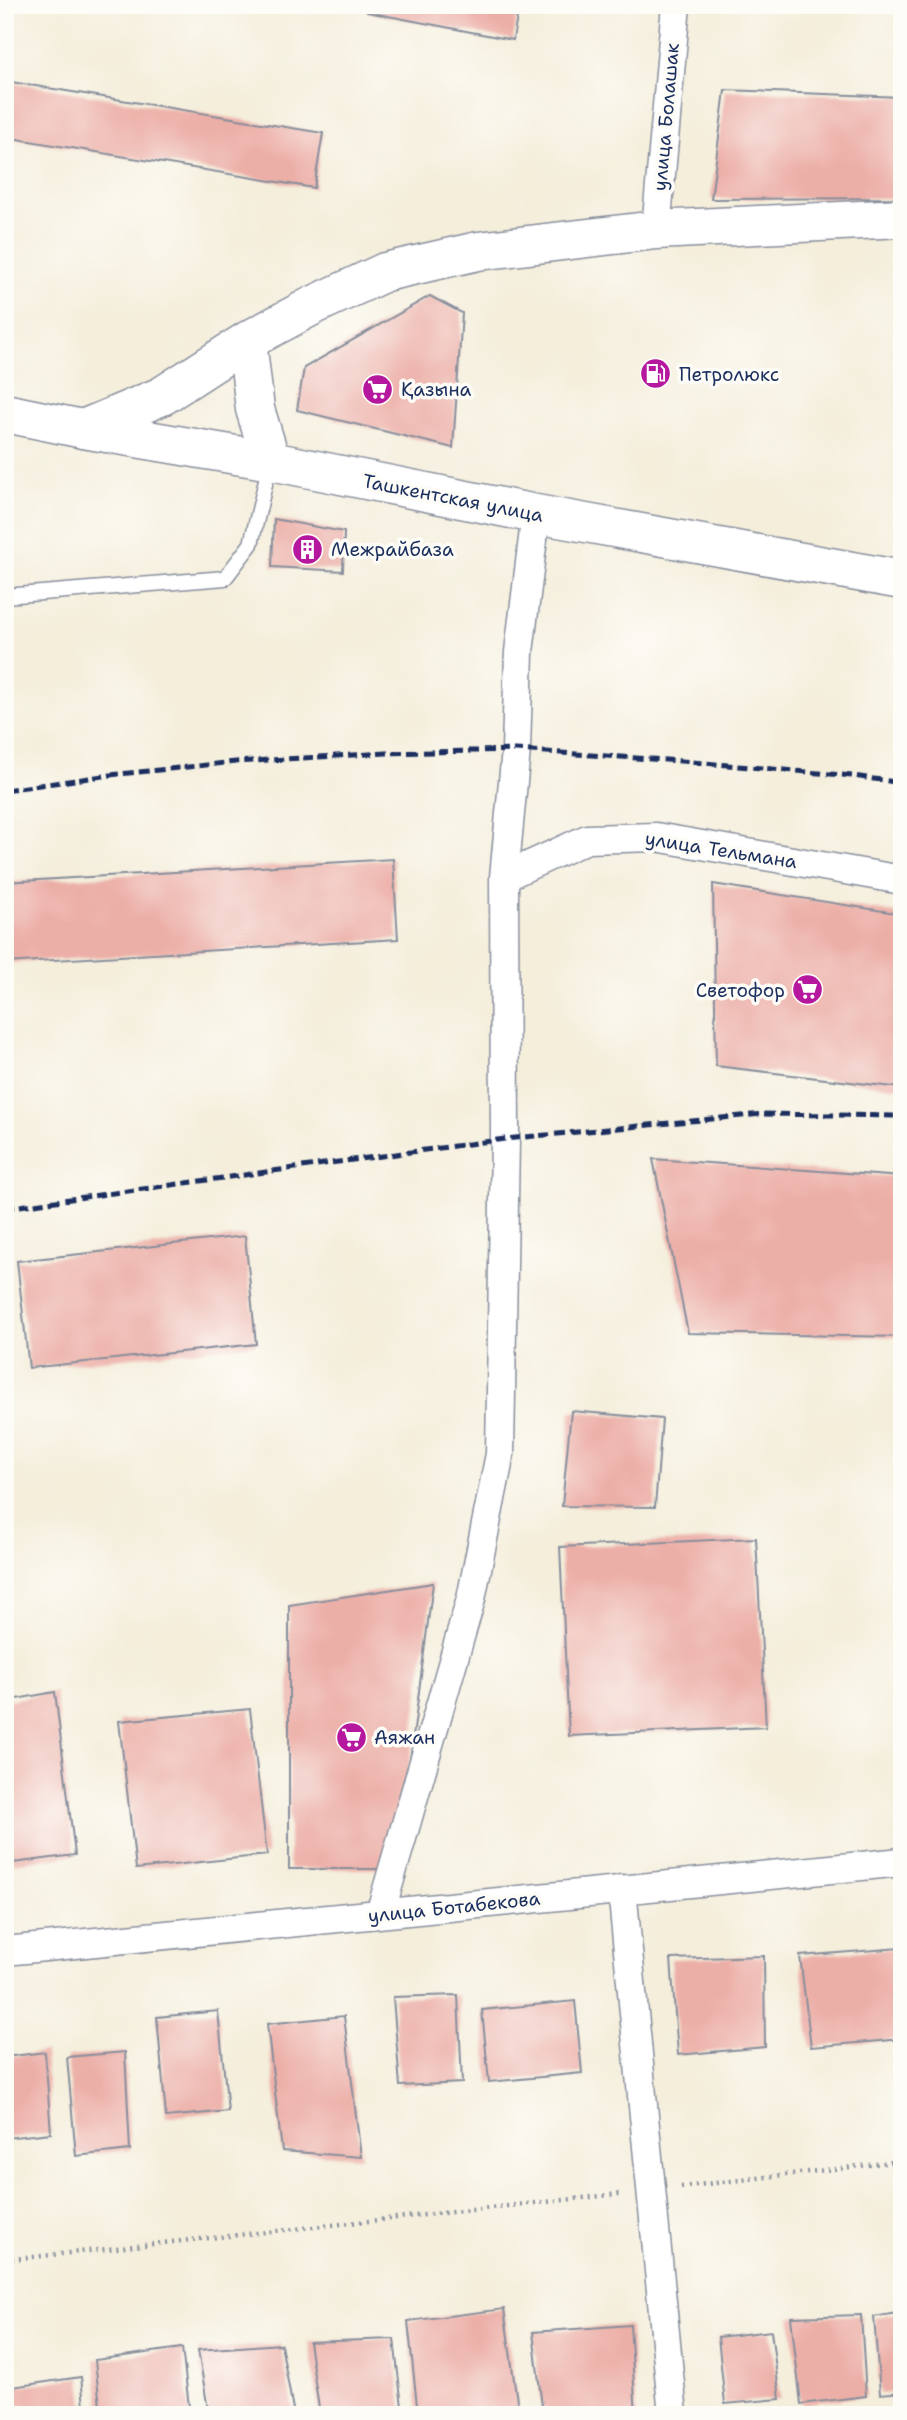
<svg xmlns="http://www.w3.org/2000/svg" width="907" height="2420" font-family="'Shantell Sans',sans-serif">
	<rect width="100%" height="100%" fill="#fdfcf7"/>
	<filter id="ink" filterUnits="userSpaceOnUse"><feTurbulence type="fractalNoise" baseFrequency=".0143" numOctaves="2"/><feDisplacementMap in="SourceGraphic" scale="14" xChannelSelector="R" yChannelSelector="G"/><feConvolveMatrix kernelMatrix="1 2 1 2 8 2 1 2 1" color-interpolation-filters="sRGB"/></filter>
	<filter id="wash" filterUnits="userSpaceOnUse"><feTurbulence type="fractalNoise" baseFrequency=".00686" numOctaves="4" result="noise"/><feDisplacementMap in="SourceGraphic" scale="28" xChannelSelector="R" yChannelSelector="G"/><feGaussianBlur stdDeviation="1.57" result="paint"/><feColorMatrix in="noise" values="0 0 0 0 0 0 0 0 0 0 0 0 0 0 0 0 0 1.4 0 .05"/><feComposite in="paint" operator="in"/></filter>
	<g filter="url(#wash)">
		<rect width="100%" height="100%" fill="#f4eedb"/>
		<g id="blocks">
			<path fill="#ecafa7" d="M 368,5 L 519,5 L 513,40 L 367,12 Z
				M 5,81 L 323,133 L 314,188 L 5,137 Z
				M 725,90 L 902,97 L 902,198 L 711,199 Z
				M 430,296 L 462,313 L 453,448 L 297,410 L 304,368 Z
				M 274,519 L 344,532 L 343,571 L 272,567 Z
				M 393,859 L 398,939 L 5,963 L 5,882 Z
				M 713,884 L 902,914 L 902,1088 L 716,1066 Z
				M 653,1159 L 902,1177 L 902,1337 L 688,1333 Z
				M 245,1236 L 256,1344 L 29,1368 L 17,1261 Z
				M 571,1411 L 662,1419 L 655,1507 L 562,1506 Z
				M 756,1538 L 766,1727 L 569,1736 L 560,1547 Z
				M 433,1583 L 396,1869 L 289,1869 L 289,1605 Z
				M 55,1692 L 75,1855 L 5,1864 L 5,1701 Z
				M 250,1709 L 267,1855 L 136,1869 L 119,1721 Z
				M 900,1948 L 902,2039 L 811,2047 L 800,1956 Z
				M 764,1956 L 765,2047 L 678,2055 L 671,1959 Z
				M 458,1995 L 462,2083 L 400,2086 L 393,1997 Z
				M 575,2001 L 582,2073 L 489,2082 L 482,2010 Z
				M 218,2011 L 228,2111 L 166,2117 L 157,2017 Z
				M 344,2016 L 361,2157 L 282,2151 L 267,2024 Z
				M 45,2052 L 51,2133 L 5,2138 L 5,2057 Z
				M 125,2052 L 130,2150 L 76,2156 L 67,2057 Z
				M 504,2309 L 519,2415 L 418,2415 L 408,2321 Z
				M 902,2312 L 902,2392 L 880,2394 L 874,2317 Z
				M 861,2315 L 866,2396 L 801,2404 L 791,2317 Z
				M 630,2325 L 636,2415 L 543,2415 L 533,2332 Z
				M 771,2331 L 780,2399 L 725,2404 L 718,2337 Z
				M 394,2339 L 403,2415 L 320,2415 L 309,2342 Z
				M 281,2344 L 294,2415 L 209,2415 L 198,2350 Z
				M 182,2348 L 190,2415 L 101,2415 L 95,2360 Z
				M 81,2377 L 85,2415 L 5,2415 L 5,2388 Z"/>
		</g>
	</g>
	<g filter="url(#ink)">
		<use href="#blocks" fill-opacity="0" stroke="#888e9c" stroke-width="2"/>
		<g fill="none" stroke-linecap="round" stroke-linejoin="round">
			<defs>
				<path id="service" d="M 5,596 L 225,578 L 251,544 L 270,463"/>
				<path id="minor" d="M 656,230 L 676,5
					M 504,877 L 587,839 L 656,837 L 902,880
					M 622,1889 L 673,2415
					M 380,1914 L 471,1599 L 500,1454 L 505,1139 L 504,877 L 516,750 L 519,652 L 536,514
					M 5,1951 L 902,1862"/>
				<path id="secondary" d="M 247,341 L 255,409 L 271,461
					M 83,429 L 162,396 L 247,341 L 312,306 L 385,272 L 478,251 L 656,230 L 902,218"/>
				<path id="primary" d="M 5,413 L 83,429 L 271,461 L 536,514 L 902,580"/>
			</defs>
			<use href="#service" stroke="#888e9c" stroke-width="17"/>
			<use href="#minor" stroke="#888e9c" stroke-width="31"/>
			<use href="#secondary" stroke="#888e9c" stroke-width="41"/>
			<use href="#primary" stroke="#888e9c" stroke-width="41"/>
			<path stroke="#888e9c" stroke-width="4.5" stroke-dasharray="2 5" stroke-linecap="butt" d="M 681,2187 L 902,2161
				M 5,2260 L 620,2194"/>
			<use href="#service" stroke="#fff" stroke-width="14"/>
			<use href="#minor" stroke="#fff" stroke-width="28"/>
			<use href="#secondary" stroke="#fff" stroke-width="38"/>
			<use href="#primary" stroke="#fff" stroke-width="38"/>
			<path stroke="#1b2f5e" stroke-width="5" stroke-dasharray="10 5" stroke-linecap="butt" d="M 5,790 L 110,775 L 236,762 L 386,753 L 516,750 L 681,761 L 853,776 L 902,783
				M 5,1208 L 505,1139 L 763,1114 L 902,1116"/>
		</g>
	</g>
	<defs>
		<symbol id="fuel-disc" viewBox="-11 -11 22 22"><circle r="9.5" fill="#b5179e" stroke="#fdfcf7"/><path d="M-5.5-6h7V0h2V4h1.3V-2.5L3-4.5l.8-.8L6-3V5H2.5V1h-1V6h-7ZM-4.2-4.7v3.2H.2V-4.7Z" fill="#fff"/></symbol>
		<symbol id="supermarket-disc" viewBox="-11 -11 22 22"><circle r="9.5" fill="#b5179e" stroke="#fdfcf7"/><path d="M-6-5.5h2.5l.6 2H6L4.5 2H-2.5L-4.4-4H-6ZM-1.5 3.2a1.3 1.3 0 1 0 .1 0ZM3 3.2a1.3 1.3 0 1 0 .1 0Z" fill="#fff"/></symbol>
		<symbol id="building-disc" viewBox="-11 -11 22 22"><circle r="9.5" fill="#b5179e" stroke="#fdfcf7"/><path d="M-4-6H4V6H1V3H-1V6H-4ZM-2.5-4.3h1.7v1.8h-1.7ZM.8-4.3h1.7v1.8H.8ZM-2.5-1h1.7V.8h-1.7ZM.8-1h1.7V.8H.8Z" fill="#fff"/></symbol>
	</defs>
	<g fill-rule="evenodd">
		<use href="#fuel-disc" x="638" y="356" width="35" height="35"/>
		<use href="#supermarket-disc" x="360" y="372" width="35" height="35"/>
		<use href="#building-disc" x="290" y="532" width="35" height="35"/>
		<use href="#supermarket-disc" x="790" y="972" width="35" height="35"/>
		<use href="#supermarket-disc" x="334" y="1720" width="35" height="35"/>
	</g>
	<g text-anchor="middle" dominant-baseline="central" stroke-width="7" stroke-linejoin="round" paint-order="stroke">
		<g font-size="19" fill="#1b2f5e" stroke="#fdfcf7">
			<text transform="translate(666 117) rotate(-85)">улица Болашак</text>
			<text transform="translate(453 498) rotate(11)">Ташкентская улица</text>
			<text transform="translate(721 850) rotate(9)">улица Тельмана</text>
			<text transform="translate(454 1907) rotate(-6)">улица Ботабекова</text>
		</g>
		<g font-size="19" fill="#1b2f5e" stroke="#fdfcf7" text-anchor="start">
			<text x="679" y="374">Петролюкс</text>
			<text x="401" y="389">Қазына</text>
			<text x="331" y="549">Межрайбаза</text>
			<text x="785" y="990" text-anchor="end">Светофор</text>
			<text x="374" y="1737">Аяжан</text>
		</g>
	</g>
	<rect width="907" height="2420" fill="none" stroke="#fdfcf7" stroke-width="28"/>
</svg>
